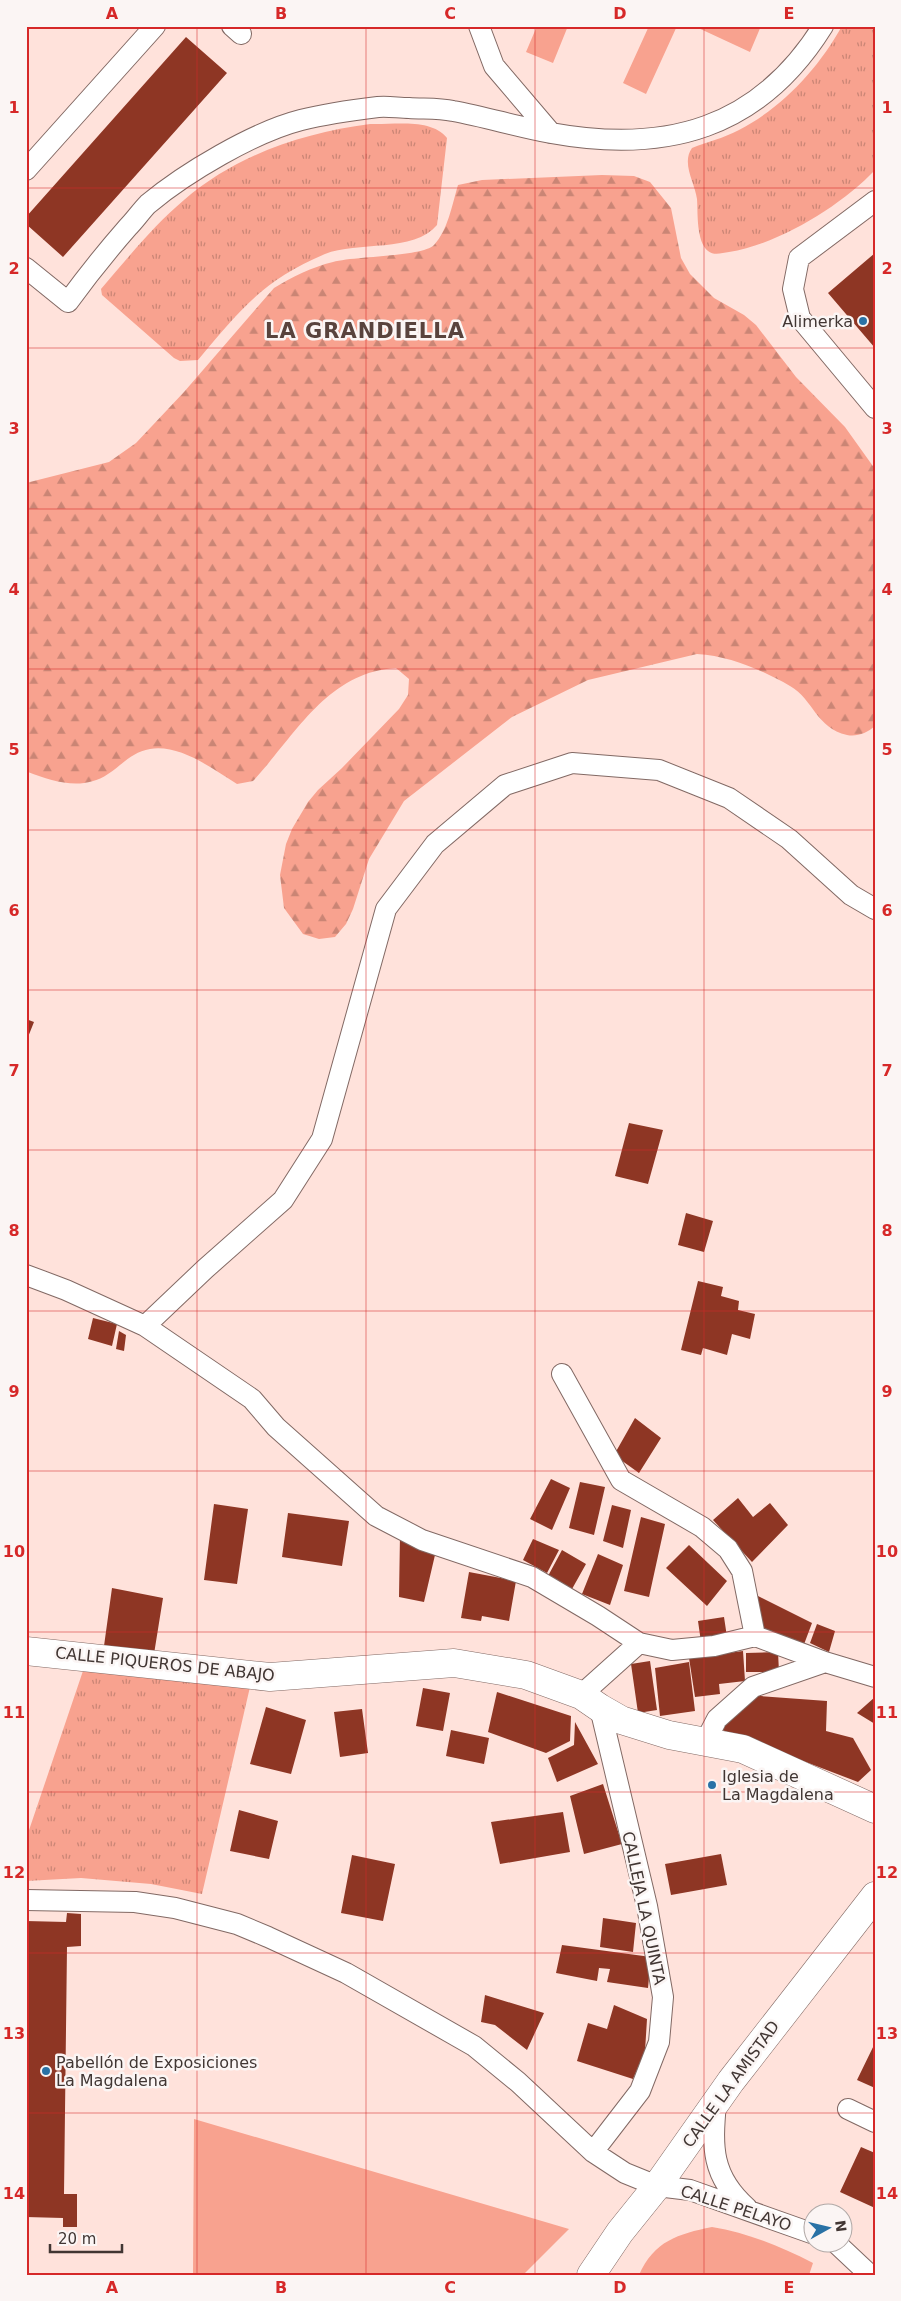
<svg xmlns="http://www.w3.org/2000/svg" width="901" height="2301" font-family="'DejaVu Sans',sans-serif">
	<defs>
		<pattern id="grass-tufts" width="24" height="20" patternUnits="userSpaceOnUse" patternTransform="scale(1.25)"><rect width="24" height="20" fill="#f8a28f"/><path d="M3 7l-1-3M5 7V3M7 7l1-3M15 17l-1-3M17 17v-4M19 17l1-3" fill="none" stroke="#ca8575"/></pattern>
		<pattern id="forest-firs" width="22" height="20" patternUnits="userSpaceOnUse" patternTransform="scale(1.25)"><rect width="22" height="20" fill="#f8a28f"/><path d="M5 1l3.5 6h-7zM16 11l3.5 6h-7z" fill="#ca8575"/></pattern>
	</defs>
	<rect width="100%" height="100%" fill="#ffe2db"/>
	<path fill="url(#grass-tufts)" d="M 842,26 L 875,26 L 875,170 C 841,206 779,244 729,252 C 722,253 714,256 708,251 C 696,241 698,213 697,199 C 695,183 681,163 692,148 C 707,142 724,138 739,130 C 783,107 818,69 842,26 Z
		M 370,124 C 394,125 431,118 447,138 L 437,225 C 414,253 357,241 325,254 C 263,280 240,310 198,360 L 180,361 L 174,358 L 102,295 L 101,289 C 127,259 153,226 184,200 C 236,155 302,133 370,124 Z
		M 85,1665 L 250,1687 L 202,1894 L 151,1884 L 81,1878 L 26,1881 L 26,1839 Z"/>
	<path fill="url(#forest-firs)" d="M 602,175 L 634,176 L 650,182 L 671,208 L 681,258 L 690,274 L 714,298 L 744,315 L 756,325 L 796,377 L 845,427 L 875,469 L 875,726 C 867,733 857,737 847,735 C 816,728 814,700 790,686 C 762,670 730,656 697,654 L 588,680 L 512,717 L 404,801 L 369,859 L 353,909 L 346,924 L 335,937 L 319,939 L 303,934 L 284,908 L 280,875 L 286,844 L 292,829 L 308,802 L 318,790 L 342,768 L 399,709 L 408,695 L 409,679 L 396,668 C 327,672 295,736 253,781 L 237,784 C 213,769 180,744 150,749 C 132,752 122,765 108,774 C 83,791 54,782 28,772 L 26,483 L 109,462 L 136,443 L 184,392 L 274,288 C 292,277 312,267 333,262 C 354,256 422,257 434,245 C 448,230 452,205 458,185 L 482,180 Z"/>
	<path fill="#f8a28f" d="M 537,26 L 568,26 L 553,63 L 526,52 Z
		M 649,26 L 677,26 L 646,94 L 623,83 Z
		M 694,26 L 761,26 L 750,52 Z
		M 194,2119 L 569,2229 L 523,2275 L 193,2275 Z
		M 712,2227 C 748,2233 780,2246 813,2263 L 809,2275 L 639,2275 C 654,2241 678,2234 712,2227 Z"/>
	<path fill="#8e3624" d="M 186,37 L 227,73 L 63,257 L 26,224 L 26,217 Z
		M 875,253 L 875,348 L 828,293 Z
		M 26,1019 L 34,1022 L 26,1042 Z
		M 629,1123 L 663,1130 L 648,1184 L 615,1176 Z
		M 686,1213 L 713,1221 L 704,1252 L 678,1245 Z
		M 698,1281 L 723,1287 L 721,1296 L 739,1301 L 738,1310 L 755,1314 L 750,1339 L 732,1334 L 727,1355 L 703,1348 L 701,1355 L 681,1350 Z
		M 93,1318 L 117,1324 L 112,1346 L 88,1339 Z
		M 119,1331 L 126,1335 L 124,1351 L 116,1349 Z
		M 635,1418 L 661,1438 L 639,1473 L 614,1455 Z
		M 551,1479 L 570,1488 L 552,1530 L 530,1519 Z
		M 580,1482 L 605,1487 L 594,1535 L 569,1528 Z
		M 738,1498 L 753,1517 L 770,1503 L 788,1525 L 752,1562 L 713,1520 Z
		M 214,1504 L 248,1509 L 237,1584 L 204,1580 Z
		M 612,1505 L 631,1510 L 623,1548 L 603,1541 Z
		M 288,1513 L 349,1521 L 342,1566 L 282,1557 Z
		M 641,1517 L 665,1524 L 649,1597 L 624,1591 Z
		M 400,1535 L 435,1555 L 424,1602 L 399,1597 Z
		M 533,1539 L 559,1550 L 547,1573 L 523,1560 Z
		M 689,1545 L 727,1581 L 707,1606 L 666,1568 Z
		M 562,1550 L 586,1564 L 572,1589 L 548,1576 Z
		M 598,1554 L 623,1565 L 610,1605 L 582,1594 Z
		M 469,1572 L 516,1581 L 509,1621 L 482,1616 L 481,1621 L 461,1618 Z
		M 112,1588 L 163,1598 L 154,1654 L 104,1646 Z
		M 752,1593 L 812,1623 L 803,1647 L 759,1628 Z
		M 724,1617 L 727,1637 L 701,1642 L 698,1621 Z
		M 817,1624 L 835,1631 L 829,1652 L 810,1643 Z
		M 743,1651 L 745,1681 L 719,1684 L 720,1694 L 695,1697 L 689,1658 Z
		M 778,1652 L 779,1672 L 746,1672 L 746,1653 Z
		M 650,1661 L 657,1710 L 638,1713 L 631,1664 Z
		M 689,1662 L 695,1711 L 660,1716 L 655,1668 Z
		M 423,1688 L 450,1693 L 443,1731 L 416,1726 Z
		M 497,1692 L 571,1716 L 570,1741 L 546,1753 L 488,1732 Z
		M 747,1695 L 827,1701 L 826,1731 L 853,1738 L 871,1770 L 858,1782 L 722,1730 L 718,1724 Z
		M 875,1697 L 875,1724 L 857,1713 Z
		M 266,1707 L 306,1720 L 291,1774 L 250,1764 Z
		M 362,1709 L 368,1753 L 340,1757 L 334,1712 Z
		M 575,1722 L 598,1764 L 557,1782 L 548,1758 L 574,1745 Z
		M 451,1730 L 489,1738 L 484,1764 L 446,1756 Z
		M 603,1784 L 622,1844 L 584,1854 L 570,1796 Z
		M 239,1810 L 278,1821 L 269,1859 L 230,1851 Z
		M 563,1812 L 570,1852 L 500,1864 L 491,1822 Z
		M 721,1854 L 727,1885 L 671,1895 L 665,1864 Z
		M 352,1855 L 395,1864 L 383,1921 L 341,1913 Z
		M 67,1913 L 81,1914 L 81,1946 L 67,1947 L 64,2194 L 77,2194 L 77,2227 L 63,2227 L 63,2218 L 26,2217 L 26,1921 L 66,1922 Z
		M 603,1918 L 636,1923 L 633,1952 L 600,1947 Z
		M 562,1945 L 651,1957 L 648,1988 L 607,1982 L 610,1969 L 599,1968 L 597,1981 L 556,1973 Z
		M 485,1995 L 544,2013 L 527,2050 L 495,2025 L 481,2022 Z
		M 614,2005 L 647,2019 L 645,2051 L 633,2079 L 577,2061 L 588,2023 L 607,2029 Z
		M 875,2043 L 875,2088 L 857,2080 Z
		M 861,2147 L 875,2153 L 875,2208 L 840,2192 Z"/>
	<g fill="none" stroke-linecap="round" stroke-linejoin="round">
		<defs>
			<path id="street" d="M 232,26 L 241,34
				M 479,26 L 494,66 L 551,133
				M 26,170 L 155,26
				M 875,201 L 799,258 L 793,289 L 800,318 L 875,408
				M 26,268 L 68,302 C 87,276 107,251 128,227 C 135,220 141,211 148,204 C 185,173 254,132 301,120 C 325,114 353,110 378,107 C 388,106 399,108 409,108 C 423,109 439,108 453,111 C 486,117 518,127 551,133 C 666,154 759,129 823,26
				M 26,1275 L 66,1290 L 145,1326 L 252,1399 L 276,1427 L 376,1516 L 422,1540 L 532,1577 L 598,1616 L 639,1643 L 672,1650 L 714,1646 L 755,1636 L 825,1662 L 875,1677
				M 145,1326 L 205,1269 L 283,1200 L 322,1139 L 386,909 L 435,844 L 505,785 L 572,763 L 659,770 L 729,798 L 789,839 L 851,895 L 875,909
				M 562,1374 L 621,1480 L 702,1527 L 728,1549 L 742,1571 L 755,1636
				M 581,1695 L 639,1643
				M 705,1742 L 717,1719 L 753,1687 L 825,1662
				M 26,1900 L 135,1902 L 175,1908 L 237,1924 L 268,1937 L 346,1973 L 474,2046 L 518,2082 L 593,2152 L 625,2173 L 657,2186 L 690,2190 L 814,2234
				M 716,2103 C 712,2147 711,2176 747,2208
				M 848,2109 L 875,2122
				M 593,2152 L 640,2091 L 659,2042 L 663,1997 L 647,1906 L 600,1708
				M 837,2244 L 870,2275"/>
			<path id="secondary" d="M 26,1651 L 270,1677 L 454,1663 L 526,1675 L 581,1695 L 600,1708 L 621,1720 L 669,1735 L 743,1749 L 875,1809
				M 591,2275 L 620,2232 L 657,2186 L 731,2081 L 875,1896"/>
		</defs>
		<use href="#street" stroke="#826964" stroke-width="22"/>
		<use href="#secondary" stroke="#826964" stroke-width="29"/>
		<use href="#street" stroke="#fff" stroke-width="20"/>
		<use href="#secondary" stroke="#fff" stroke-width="28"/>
	</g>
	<path fill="none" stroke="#d62828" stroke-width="1" stroke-opacity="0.55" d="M 197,26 L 197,2275M 366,26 L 366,2275M 535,26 L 535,2275M 704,26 L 704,2275M 26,188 L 875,188M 26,348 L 875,348M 26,509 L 875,509M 26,669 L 875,669M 26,830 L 875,830M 26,990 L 875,990M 26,1150 L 875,1150M 26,1311 L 875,1311M 26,1471 L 875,1471M 26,1632 L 875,1632M 26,1792 L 875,1792M 26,1953 L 875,1953M 26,2113 L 875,2113"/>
	<g fill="#2972a6" stroke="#fbf5f4" stroke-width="2">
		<circle cx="863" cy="321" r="5"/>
		<circle cx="712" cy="1785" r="5"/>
		<circle cx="46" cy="2071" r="5"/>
	</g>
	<g text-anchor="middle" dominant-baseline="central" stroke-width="5" stroke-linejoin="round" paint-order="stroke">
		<g font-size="16" fill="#413633" stroke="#fbf5f4" text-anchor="start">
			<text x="853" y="321" text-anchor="end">Alimerka</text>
			<text x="722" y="1776">Iglesia de<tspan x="722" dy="18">La Magdalena</tspan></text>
			<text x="56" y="2062">Pabellón de Exposiciones<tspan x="56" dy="18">La Magdalena</tspan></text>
		</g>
		<g font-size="16" fill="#413633" stroke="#fbf5f4">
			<text transform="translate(165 1664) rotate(6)">CALLE PIQUEROS DE ABAJO</text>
			<text transform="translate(644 1908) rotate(78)">CALLEJA LA QUINTA</text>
			<text transform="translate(731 2084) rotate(-54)">CALLE LA AMISTAD</text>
			<text transform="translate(736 2208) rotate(18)">CALLE PELAYO</text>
		</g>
		<g font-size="21" font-weight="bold" letter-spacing="1" fill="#59433d" stroke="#fbf5f4">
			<text x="365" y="331">LA GRANDIELLA</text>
		</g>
	</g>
	<rect width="901" height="2301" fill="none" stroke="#fbf5f4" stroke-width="55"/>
	<g transform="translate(828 2228) rotate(82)"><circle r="24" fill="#fbf5f4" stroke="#b1a9a7"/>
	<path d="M0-4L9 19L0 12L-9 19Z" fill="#2972a6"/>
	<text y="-8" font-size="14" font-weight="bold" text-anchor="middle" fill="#413633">N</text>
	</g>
	<path d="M50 2244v8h72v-8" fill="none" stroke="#413633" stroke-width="2.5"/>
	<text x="58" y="2244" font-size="15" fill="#413633" stroke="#fbf5f4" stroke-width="4" paint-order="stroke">20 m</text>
	<rect x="28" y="28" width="846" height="2246" fill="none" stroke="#d62828" stroke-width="2"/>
	<g font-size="16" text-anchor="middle" font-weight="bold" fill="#d62828">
		<text x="112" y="19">A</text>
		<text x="281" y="19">B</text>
		<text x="450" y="19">C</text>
		<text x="620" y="19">D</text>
		<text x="789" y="19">E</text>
		<text x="14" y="113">1</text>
		<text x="887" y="113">1</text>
		<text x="14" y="274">2</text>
		<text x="887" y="274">2</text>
		<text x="14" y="434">3</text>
		<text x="887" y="434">3</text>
		<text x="14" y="595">4</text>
		<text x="887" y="595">4</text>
		<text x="14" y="755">5</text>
		<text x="887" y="755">5</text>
		<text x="14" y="916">6</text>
		<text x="887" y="916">6</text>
		<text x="14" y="1076">7</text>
		<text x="887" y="1076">7</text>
		<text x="14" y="1236">8</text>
		<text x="887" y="1236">8</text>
		<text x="14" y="1397">9</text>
		<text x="887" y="1397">9</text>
		<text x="14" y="1557">10</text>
		<text x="887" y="1557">10</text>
		<text x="14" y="1718">11</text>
		<text x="887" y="1718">11</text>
		<text x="14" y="1878">12</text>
		<text x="887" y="1878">12</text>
		<text x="14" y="2039">13</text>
		<text x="887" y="2039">13</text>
		<text x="14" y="2199">14</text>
		<text x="887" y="2199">14</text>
		<text x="112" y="2293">A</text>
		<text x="281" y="2293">B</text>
		<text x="450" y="2293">C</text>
		<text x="620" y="2293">D</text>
		<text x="789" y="2293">E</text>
	</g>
</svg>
